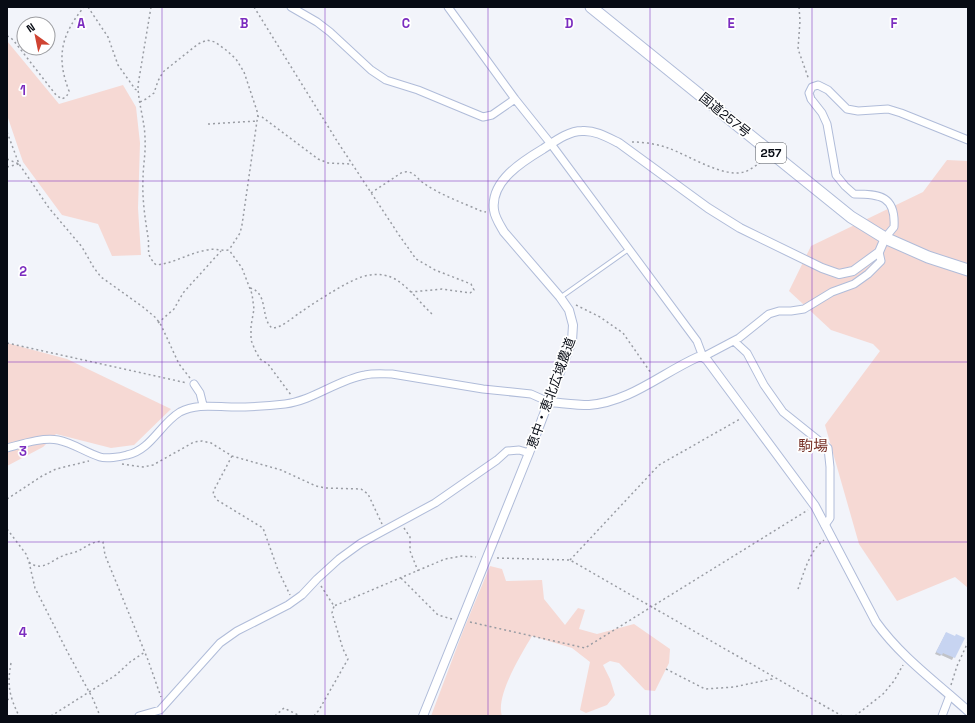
<svg xmlns="http://www.w3.org/2000/svg" width="975" height="723" font-family="'Space Grotesk','Noto Sans JP',sans-serif">
	<rect width="100%" height="100%" fill="#f2f4fa"/>
	<path fill="#f6d9d4" d="M 7,41 L 59,104 L 123,85 L 136,107 L 140,143 L 138,208 L 141,255 L 112,256 L 98,224 L 62,215 L 23,162 L 7,115 Z
		M 947,160 L 968,161 L 968,588 L 955,577 L 897,601 L 859,544 L 825,425 L 880,351 L 873,344 L 831,330 L 789,291 L 811,246 L 923,192 Z
		M 7,343 L 67,359 L 171,409 L 134,445 L 111,448 L 56,434 L 43,447 L 7,466 Z
		M 490,566 L 502,569 L 506,581 L 542,580 L 544,599 L 565,625 L 578,608 L 585,610 L 579,629 L 597,634 L 634,624 L 670,649 L 669,663 L 655,691 L 645,690 L 619,663 L 610,661 L 603,665 L 610,679 L 615,695 L 607,705 L 586,713 L 580,710 L 590,662 L 572,648 L 532,636 C 522,653 495,696 502,716 L 431,716 L 463,631 Z"/>
	<path fill="#0003" d="M 946,633 L 954,637 L 963,638 L 952,660 L 941,655 L 940,656 L 935,654 Z"/>
	<path fill="#c7d4f1" d="M 946,632 L 955,636 L 956,634 L 965,638 L 955,658 L 945,654 L 943,653 L 942,655 L 936,652 Z"/>
	<g fill="none" stroke-linecap="round" stroke-linejoin="round">
		<defs>
			<path id="service" d="M 561,297 L 629,249"/>
			<path id="minor" d="M 291,7 L 317,22 L 330,32 L 371,70 L 386,80 L 418,90 L 483,117 L 492,115 L 515,99
				M 448,7 L 515,99 L 551,144 L 697,341 L 703,357 L 739,338 L 769,314 L 779,311 L 791,311 L 804,309 L 832,292 L 854,284 L 868,274 L 881,261 L 879,252
				M 885,238 L 894,227 C 896,196 880,194 854,194 L 845,186 L 836,175 L 827,124 L 822,113 L 811,99 L 809,93 L 812,87 L 818,85 L 828,90 L 847,109 L 858,111 L 888,109 L 901,113 L 968,140
				M 734,341 L 747,353 L 764,385 L 783,412 L 828,448 L 830,467 L 830,518 L 825,525
				M 194,384 L 200,393 L 203,405
				M 7,448 C 22,444 43,437 58,440 C 73,443 85,452 100,457 C 106,459 120,457 127,455 C 151,450 160,424 180,412 C 197,403 216,407 234,407 C 251,407 269,406 285,404 C 314,400 337,380 365,375 C 374,373 383,374 392,374 L 483,389 L 531,394 L 549,402
				M 139,716 L 160,710 L 220,643 L 237,631 L 288,605 L 302,595 L 317,579 L 339,559 L 361,543 L 435,503 L 497,460 L 507,451 L 519,450 L 529,453
				M 942,716 L 950,695"/>
			<path id="tertiary" d="M 549,402 C 562,403 576,405 589,405 C 630,402 662,373 698,357 L 703,357 L 707,360 L 815,506 L 876,622 C 901,657 936,682 968,711
				M 423,716 L 529,453 L 572,341 L 573,325 L 569,310 L 560,297 L 504,232 C 500,225 495,218 494,210 C 490,181 523,161 543,149 C 554,142 568,131 582,131 C 595,130 607,137 619,143 L 708,208 L 740,228 L 822,268 L 839,274 L 853,271 L 879,252 L 885,238"/>
			<path id="trunk" d="M 591,7 L 851,217 L 885,238 L 928,257 L 968,270"/>
		</defs>
		<use href="#service" stroke="#b0bcd9" stroke-width="5.5"/>
		<use href="#minor" stroke="#b0bcd9" stroke-width="9"/>
		<use href="#tertiary" stroke="#b0bcd9" stroke-width="10"/>
		<use href="#trunk" stroke="#b0bcd9" stroke-width="13"/>
		<path stroke="#999ca3" stroke-width="1.5" stroke-dasharray="2 3" stroke-linecap="butt" d="M 88,7 L 108,37 L 118,65 L 135,89 L 138,91
			M 151,7 L 138,85 C 138,103 145,121 145,139 C 146,152 143,166 143,179 C 142,198 145,218 148,237 C 150,251 145,253 156,265 C 175,263 189,253 207,250 C 215,248 221,251 229,250 L 242,268 L 252,294 L 254,309 L 251,326 L 251,340 L 255,350 L 260,359 L 268,364 L 291,395
			M 254,7 L 337,141 L 399,235 L 416,259 L 435,270 L 471,284 L 474,290 L 470,293 L 442,289 L 411,292
			M 799,7 L 800,21 L 798,49 L 809,80
			M 7,36 L 10,37 L 14,41 L 56,95 L 62,99 C 66,97 68,95 69,91 C 56,57 61,35 84,7
			M 140,102 L 146,99 L 154,93 L 158,81 L 163,72 L 198,44 L 207,40 L 215,42 L 226,50 L 236,59 L 244,72 L 258,114 L 242,225 L 240,233 L 229,250
			M 257,116 L 262,117 L 318,159 L 328,163 L 352,164
			M 208,124 L 257,121
			M 7,132 L 19,164 L 28,177 L 49,208 L 82,247 L 94,268 L 101,277 L 143,307 L 156,318 L 161,325 L 179,364 L 190,378
			M 632,142 C 644,142 657,144 668,148 C 688,155 723,178 744,172 C 751,170 758,164 764,159
			M 7,159 L 19,164
			M 7,167 L 19,164
			M 371,193 L 401,173 C 411,169 415,176 422,182 C 438,194 463,203 481,211 L 486,212
			M 250,288 C 269,293 260,318 272,328 C 282,328 293,317 301,312 C 311,305 322,298 332,292 C 351,281 372,267 395,279 C 409,287 420,303 432,314
			M 576,305 L 600,317 L 623,333 L 651,373
			M 158,323 L 174,309 L 183,293 L 221,251
			M 7,343 L 187,383
			M 232,456 L 214,490 L 213,494 L 217,500 L 263,528 L 278,570 L 290,595
			M 122,464 L 143,467 L 153,465 L 194,442 L 202,441 L 211,443 L 232,456 L 281,470 L 316,486 L 326,488 L 361,489 L 368,494 L 382,524
			M 7,499 L 42,476 L 56,469 L 89,461
			M 404,528 L 410,537 L 410,551 L 418,571
			M 7,529 L 26,554 L 29,562 L 35,588 L 68,653 L 93,699 L 100,716
			M 497,558 L 570,560 L 842,716
			M 570,560 L 659,465 L 740,419
			M 29,562 C 43,573 52,559 65,555 C 70,553 75,553 80,550 C 87,546 95,540 103,542 L 105,555 L 148,660 L 161,697
			M 401,578 L 438,615 L 452,619
			M 321,586 L 334,606 L 445,559 L 462,556 L 476,557
			M 798,589 C 804,573 809,551 824,540
			M 470,622 L 585,648 L 808,510
			M 11,663 C 7,685 9,695 19,716
			M 666,669 L 705,689 L 734,687 L 772,679 L 774,677
			M 951,685 L 957,666 L 968,642
			M 7,700 L 11,698
			M 51,716 L 116,675 L 130,662 L 145,652
			M 275,716 L 284,708 L 300,716
			M 314,716 L 319,710 L 348,659 L 343,649 L 332,613 L 334,606
			M 855,716 L 883,694 L 894,681 L 903,665"/>
		<use href="#service" stroke="#fff" stroke-width="3.5"/>
		<use href="#minor" stroke="#fff" stroke-width="7"/>
		<use href="#tertiary" stroke="#fff" stroke-width="8"/>
		<use href="#trunk" stroke="#fff" stroke-width="11"/>
	</g>
	<path fill="none" stroke="#7b2cbf" stroke-width="1" stroke-opacity="0.55" d="M 162,7 L 162,716M 325,7 L 325,716M 488,7 L 488,716M 650,7 L 650,716M 812,7 L 812,716M 7,181 L 968,181M 7,362 L 968,362M 7,542 L 968,542"/>
	<g text-anchor="middle" dominant-baseline="central" stroke-width="3.5" stroke-linejoin="round" paint-order="stroke">
		<rect fill="#fff" stroke="#51545a" stroke-width="1" x="756" y="143" width="30" height="20" rx="3"/>
		<g font-size="12" font-weight="bold" fill="#070b14">
			<text x="771" y="153">257</text>
		</g>
		<g font-size="13" fill="#070b14" stroke="#fff">
			<text transform="translate(725 115) rotate(39)">国道257号</text>
			<text transform="translate(551 393) rotate(-70)">恵中・恵北広域農道</text>
		</g>
		<g font-size="15" fill="#773127" stroke="#fff">
			<text x="813" y="445">駒場</text>
		</g>
	</g>
	<g font-size="13" text-anchor="middle" font-weight="bold" fill="#7b2cbf" stroke="#fff" stroke-width="3.5" stroke-linejoin="round" paint-order="stroke">
		<text x="81" y="28">A</text>
		<text x="244" y="28">B</text>
		<text x="406" y="28">C</text>
		<text x="569" y="28">D</text>
		<text x="731" y="28">E</text>
		<text x="894" y="28">F</text>
		<text x="23" y="95">1</text>
		<text x="23" y="276">2</text>
		<text x="23" y="456">3</text>
		<text x="23" y="637">4</text>
	</g>
	<rect width="975" height="723" fill="none" stroke="#070b14" stroke-width="16"/>
	<g transform="translate(36 36) rotate(327)"><circle r="19" fill="#ffffff" stroke="#9c9da1"/>
	<path d="M0-3L7 15L0 10L-7 15Z" fill="#cf4332"/>
	<text y="-6" font-size="11" font-weight="bold" text-anchor="middle" fill="#070b14">N</text>
	</g>
</svg>
